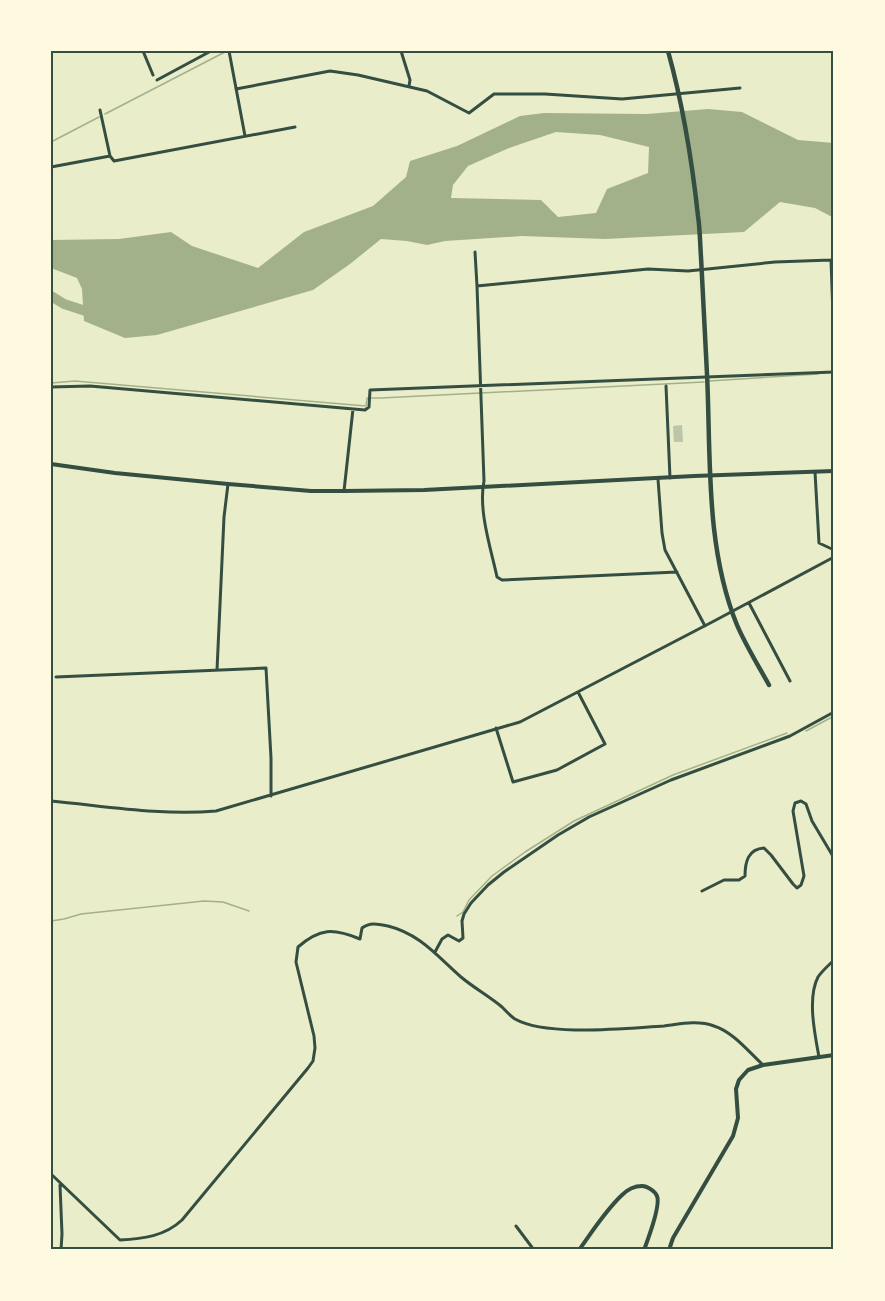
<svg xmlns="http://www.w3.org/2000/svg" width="885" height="1301" font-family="'DejaVu Sans',sans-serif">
	<rect width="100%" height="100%" fill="#e9edc9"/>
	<path fill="#a3b18a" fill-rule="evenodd" d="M 708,109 L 742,112 L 798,140 L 834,143 L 834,218 L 815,208 L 780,202 L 744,232 L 605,239 L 522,236 L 445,241 L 427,245 L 407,241 L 381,239 L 350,264 L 313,290 L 157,335 L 125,338 L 84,321 L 82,289 L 77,278 L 51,268 L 51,240 L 119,239 L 171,232 L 192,246 L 258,268 L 304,232 L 373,206 L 406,177 L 410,161 L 457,146 L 520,116 L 544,113 L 647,114 ZM 556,132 L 600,135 L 649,147 L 648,173 L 607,189 L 596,213 L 558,217 L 541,200 L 451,198 L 453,185 L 468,166 L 509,148 Z"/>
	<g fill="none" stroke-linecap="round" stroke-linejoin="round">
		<path stroke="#a3b18a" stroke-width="1.5" d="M 105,114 L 225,52
			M 51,142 L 99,117
			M 709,381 L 818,374
			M 51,383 L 75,381 L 366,406 L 367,398 L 381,398 L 704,382
			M 806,731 L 834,716
			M 457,916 L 463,912 L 469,900 L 492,876 L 525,852 L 574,821 L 673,775 L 787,733
			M 51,921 L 64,919 L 81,914 L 204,901 L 223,902 L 249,911"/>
		<path stroke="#a3b18a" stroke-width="10" d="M 51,296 L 64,304 L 95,314"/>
	</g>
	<path fill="#bcc5a7" d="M 682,425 L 683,442 L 674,442 L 673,426 Z"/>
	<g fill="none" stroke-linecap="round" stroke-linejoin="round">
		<path stroke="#344e41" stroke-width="3" d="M 143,51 L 153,75
			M 229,51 L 245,136
			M 401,51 L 410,80 L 409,86
			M 157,80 L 211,51
			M 236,89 L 330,71 L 358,75 L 427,91 L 469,113 L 494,94 L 545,94 L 622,99 L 740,88
			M 100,110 L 110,156
			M 51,167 L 110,156 L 114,161 L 295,127
			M 475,252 L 477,286
			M 834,259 L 831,260 L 834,342
			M 666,386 L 670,478
			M 51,387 L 90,386 L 365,410 L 369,407 L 370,390 L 834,372
			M 815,472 L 819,543 L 834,550
			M 658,479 L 662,533 L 665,550 L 705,626
			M 344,491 L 353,409
			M 677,572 L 502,580 L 497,577 C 491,549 478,510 484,481 L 477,286 L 628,271 L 648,269 L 688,271 L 775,262 L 831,260
			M 749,603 L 790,681
			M 217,670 L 224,517 L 228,484
			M 56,677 L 266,668 L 271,758 L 271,796
			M 496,728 L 513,782 L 557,770 L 605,744 L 578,692
			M 51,801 C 105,806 162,816 216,811 L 520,722 L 716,620 L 834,557
			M 702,891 L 724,880 L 739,880 L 745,876 C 745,862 748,849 764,848 L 771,855 L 793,884 L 797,888 L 801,885 L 804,876 L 793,811 L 795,803 L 801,801 L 806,804 L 812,821 L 834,858
			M 435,952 L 442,939 L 448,935 L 459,941 L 463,938 L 462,921 L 464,914 L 471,903 L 488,885 L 504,872 L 558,835 L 589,817 L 671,780 L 790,736 L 834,712
			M 819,1057 C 815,1035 807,998 818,977 C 822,971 829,965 834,960
			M 51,1174 L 120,1240 C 143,1239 165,1236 182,1220 L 308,1068 L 313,1061 L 315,1048 L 314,1036 L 296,962 L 298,947 C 320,928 333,928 360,939 L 362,928 C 370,922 378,924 388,926 C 420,934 437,956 461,977 C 474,988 489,996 502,1007 C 506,1011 510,1016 515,1019 C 547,1037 627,1028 664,1026 C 680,1024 698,1020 714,1026 C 733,1032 748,1051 763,1065
			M 60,1185 L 62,1234 L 61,1250
			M 516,1226 L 534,1250"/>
		<path stroke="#344e41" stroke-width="4" d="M 51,464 L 115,473 L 228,484 L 311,491 L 344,491 L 424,490 L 694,476 L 834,471
			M 579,1250 C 592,1232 605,1211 622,1195 C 627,1190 634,1186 642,1186 C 647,1186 655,1191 657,1196 C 661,1206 648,1239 644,1250
			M 669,1250 L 673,1238 L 733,1136 L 738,1118 L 736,1089 L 739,1080 L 748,1070 L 763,1065 L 834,1055"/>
		<path stroke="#344e41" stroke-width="4.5" d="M 668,51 C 683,105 692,161 698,216 C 700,229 700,243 701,257 C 703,296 705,335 707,374 C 711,457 705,546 737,625 C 746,646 758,665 769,685"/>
	</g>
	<rect width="885" height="1301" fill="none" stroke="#fefae0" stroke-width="105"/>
	<rect x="52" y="52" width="780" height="1196" fill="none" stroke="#344e41" stroke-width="2"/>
</svg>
